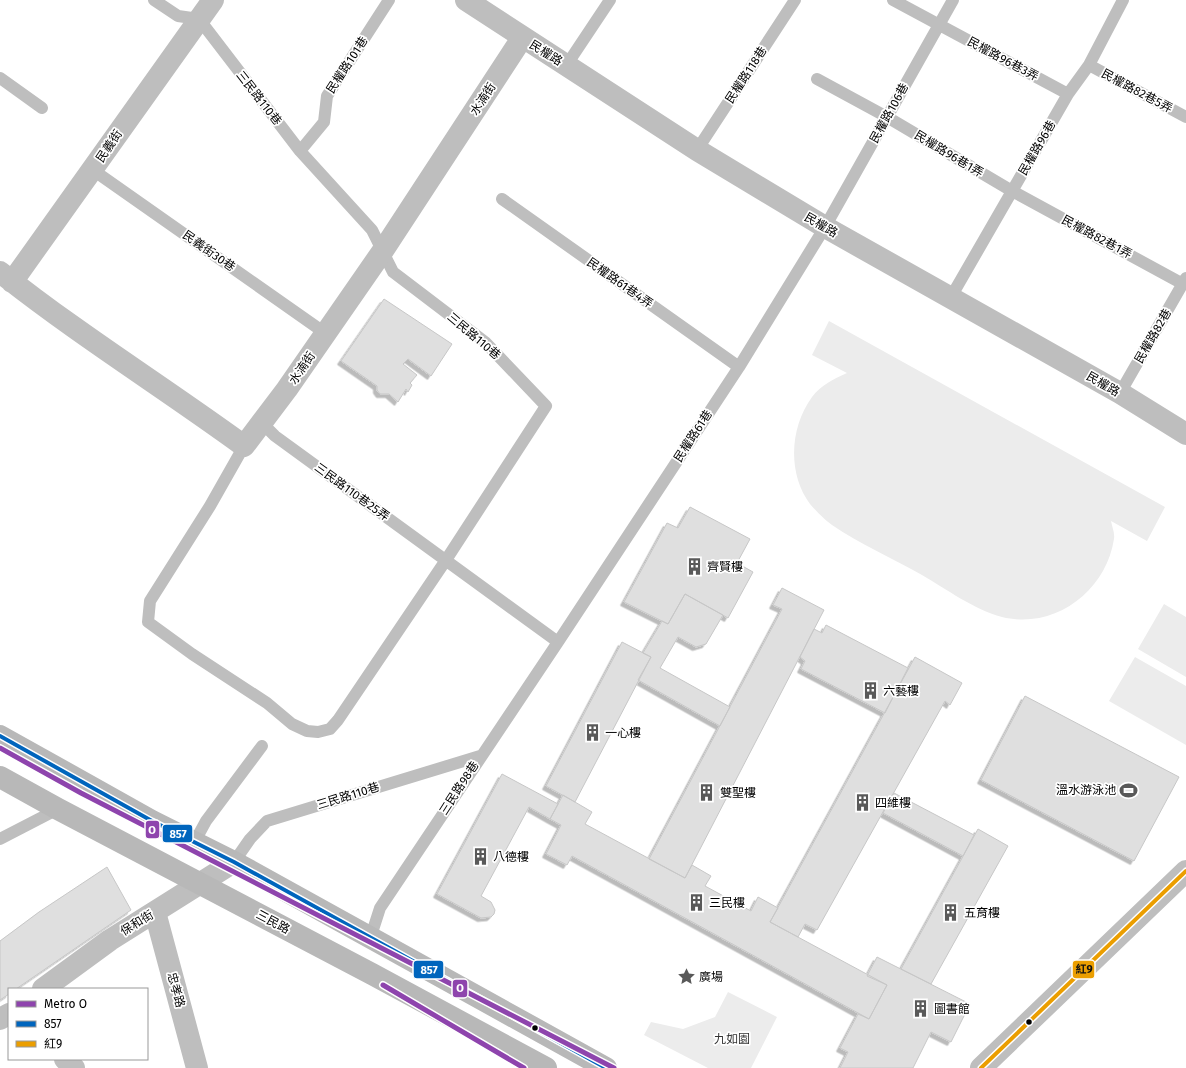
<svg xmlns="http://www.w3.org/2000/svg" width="1186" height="1068" font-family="'Fira Sans','Noto Sans TC',sans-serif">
	<defs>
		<filter id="shadow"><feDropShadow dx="-3.5" dy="3.5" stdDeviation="0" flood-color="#0004"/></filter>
	</defs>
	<rect width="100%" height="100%" fill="#fff"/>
	<path fill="#ececec" d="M 829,321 L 1165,507 L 1147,541 L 1111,521 C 1112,527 1115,533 1114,539 C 1106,591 1055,630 1002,617 C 975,610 946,589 922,575 C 892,558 860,544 832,525 C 825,520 816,511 810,504 C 787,473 790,427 812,397 C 821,385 834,379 847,373 L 812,355 Z
		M 1164,604 L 1186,617 L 1186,677 L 1138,649 Z
		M 1135,657 L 1186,686 L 1186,745 L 1109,701 Z
		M 728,992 L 777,1017 L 751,1068 L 708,1068 L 644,1035 L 651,1022 L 683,1029 L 715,1017 Z"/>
	<path fill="#dfdfdf" stroke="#c7c7c7" filter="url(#shadow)" d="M 384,299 L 452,344 L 431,376 L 408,359 L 403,364 L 417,375 L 410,383 L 412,385 L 408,392 L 406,389 L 398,402 L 389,394 L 380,394 L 377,390 L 377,386 L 341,361 Z
		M 690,507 L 750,539 L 737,563 L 753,572 L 728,618 L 685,594 L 668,624 L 624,602 L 667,523 L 678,528 Z
		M 782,588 L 824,610 L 685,878 L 649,859 L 782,609 L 773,605 Z
		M 685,594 L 723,615 L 706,644 L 696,647 L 678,637 L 660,668 L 730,707 L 720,726 L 638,680 L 651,657 L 643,653 L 662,621 L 668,624 Z
		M 826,625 L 908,668 L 885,713 L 801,669 L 805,661 L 800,657 L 814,629 L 822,633 Z
		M 622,642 L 651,657 L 575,802 L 546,786 Z
		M 915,657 L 962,683 L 950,705 L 945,701 L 817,930 L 805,924 L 798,937 L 770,922 Z
		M 1025,696 L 1179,777 L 1134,861 L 981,780 Z
		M 502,774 L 558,804 L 550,819 L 529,807 L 481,896 L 491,902 L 495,910 L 494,914 L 491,917 L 481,918 L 437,894 Z
		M 894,793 L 974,835 L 963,856 L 883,813 Z
		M 563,795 L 592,812 L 585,824 L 685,878 L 692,865 L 711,876 L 705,886 L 751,911 L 758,897 L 778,908 L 770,922 L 887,985 L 869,1019 L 572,856 L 567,865 L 546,854 L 561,825 L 550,819 Z
		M 978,829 L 1008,846 L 931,984 L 901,969 Z
		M 107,867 L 131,910 L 16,989 L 9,989 L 9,994 L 0,1000 L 0,941 L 39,912 Z
		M 877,957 L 970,1004 L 951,1042 L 931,1032 L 913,1068 L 840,1068 L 848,1052 L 840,1048 L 858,1014 L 869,1019 L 887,985 L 867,976 Z"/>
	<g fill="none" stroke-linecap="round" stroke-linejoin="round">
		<path stroke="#bebebe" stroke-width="12" d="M 154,0 L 178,16 L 199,19 L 300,151 L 372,230 L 393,272 L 485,342 L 546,406 L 446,560 L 338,720 L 330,729 L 318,732 L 307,731 L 292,724 L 267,703 L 192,654 L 148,622 L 150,601 L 210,506 L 244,446
			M 893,0 L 1068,94
			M 1089,65 L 1186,117
			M 566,66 L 610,0
			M 0,78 L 42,108
			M 817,79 L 887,117 L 1012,191 L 1183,284
			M 697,150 L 795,0
			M 300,151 L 324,122 L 327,96 L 389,0
			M 93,170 L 325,333
			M 502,199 L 739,367
			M 951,297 L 1068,94 L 1089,65 L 1123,0
			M 1120,393 L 1186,278
			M 261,422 L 275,436 L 558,642
			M 0,839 L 58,809
			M 194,843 L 206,821 L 262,746
			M 234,862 L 250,839 L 267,821 L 480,756
			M 370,939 L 380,908 L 558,642 L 739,367 L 825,227 L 953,0"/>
		<path stroke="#bebebe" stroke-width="22" d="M 466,0 L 697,150 L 825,227 L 1120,393 L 1186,434
			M 0,272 C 78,334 163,387 244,446 L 287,389 L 382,252 L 522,38
			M 12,282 L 213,0
			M 155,912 L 197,1068
			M 43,989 L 110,940 L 234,862
			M 0,1019 L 9,1014
			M 65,1059 L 74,1068"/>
		<path stroke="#bebebe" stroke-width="22" d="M 981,1068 L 1186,871"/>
		<path stroke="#b8b8b8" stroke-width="22" d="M 0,736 L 152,821 L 234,862 L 606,1068
			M 0,777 L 58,809 L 372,974 L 546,1068"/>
		<defs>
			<path id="bus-1" d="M 0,736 L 152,821 L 234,862 L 606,1068"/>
			<path id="bus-2" d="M 981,1068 L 1186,871"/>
		</defs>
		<use href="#bus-1" stroke="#fff" stroke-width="7"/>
		<use href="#bus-2" stroke="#fff" stroke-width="7"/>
		<use href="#bus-1" stroke="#0065bd" stroke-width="4"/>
		<use href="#bus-2" stroke="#eb9e00" stroke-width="4"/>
		<defs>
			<path id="metro-1" d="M 0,748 L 81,793 L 614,1068
				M 383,985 L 524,1068"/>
		</defs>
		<use href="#metro-1" stroke="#fff" stroke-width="8"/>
		<use href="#metro-1" stroke="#8e44ad" stroke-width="5"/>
	</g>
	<defs>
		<symbol id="building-bare" viewBox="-9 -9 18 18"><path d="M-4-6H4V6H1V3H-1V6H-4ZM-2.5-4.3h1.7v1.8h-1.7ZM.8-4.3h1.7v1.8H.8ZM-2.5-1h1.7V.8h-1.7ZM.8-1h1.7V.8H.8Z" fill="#595959" stroke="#fff" stroke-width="2.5" paint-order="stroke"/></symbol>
		<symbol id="stadium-bare" viewBox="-9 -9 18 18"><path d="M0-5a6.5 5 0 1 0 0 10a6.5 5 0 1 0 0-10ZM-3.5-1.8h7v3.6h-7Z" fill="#595959" stroke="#fff" stroke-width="2.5" paint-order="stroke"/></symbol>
		<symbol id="sight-bare" viewBox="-9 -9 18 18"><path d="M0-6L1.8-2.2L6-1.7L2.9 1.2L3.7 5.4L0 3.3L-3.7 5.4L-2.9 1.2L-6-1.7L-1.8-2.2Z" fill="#595959" stroke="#fff" stroke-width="2.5" paint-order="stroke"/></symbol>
	</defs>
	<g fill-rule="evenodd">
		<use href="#building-bare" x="682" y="554" width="25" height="25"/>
		<use href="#building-bare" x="858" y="678" width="25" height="25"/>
		<use href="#building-bare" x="580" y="720" width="25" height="25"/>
		<use href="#stadium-bare" x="1116" y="778" width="25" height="25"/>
		<use href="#building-bare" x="694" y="780" width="25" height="25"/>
		<use href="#building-bare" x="850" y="790" width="25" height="25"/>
		<use href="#building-bare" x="468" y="844" width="25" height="25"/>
		<use href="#building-bare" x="684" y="890" width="25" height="25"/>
		<use href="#building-bare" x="938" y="900" width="25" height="25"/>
		<use href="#sight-bare" x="674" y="964" width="25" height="25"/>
		<use href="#building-bare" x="908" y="996" width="25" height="25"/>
	</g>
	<g fill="#000" stroke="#fff" stroke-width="1.5">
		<circle cx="1029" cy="1022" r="3.5"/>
		<circle cx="535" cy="1028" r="3.5"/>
	</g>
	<g text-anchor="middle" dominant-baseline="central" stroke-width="3.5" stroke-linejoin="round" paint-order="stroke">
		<g font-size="12" fill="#000" stroke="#fff">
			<text transform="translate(546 53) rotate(32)">民權路</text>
			<text transform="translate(1003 59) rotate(28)">民權路96巷3弄</text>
			<text transform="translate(347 65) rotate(-57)">民權路101巷</text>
			<text transform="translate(746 75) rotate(-57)">民權路118巷</text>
			<text transform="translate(1137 91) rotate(28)">民權路82巷5弄</text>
			<text transform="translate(259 98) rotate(52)">三民路110巷</text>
			<text transform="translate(483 99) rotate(-57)">水湳街</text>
			<text transform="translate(889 113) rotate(-61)">民權路106巷</text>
			<text transform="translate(109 146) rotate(-56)">民義街</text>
			<text transform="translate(1037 148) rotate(-60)">民權路96巷</text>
			<text transform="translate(949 154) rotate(31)">民權路96巷1弄</text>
			<text transform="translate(821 225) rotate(30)">民權路</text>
			<text transform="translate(1097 237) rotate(28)">民權路82巷1弄</text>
			<text transform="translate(209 251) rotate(35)">民義街30巷</text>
			<text transform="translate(620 283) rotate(35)">民權路61巷4弄</text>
			<text transform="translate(474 336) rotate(40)">三民路110巷</text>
			<text transform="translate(1153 336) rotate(-60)">民權路82巷</text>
			<text transform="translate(302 368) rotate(-56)">水湳街</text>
			<text transform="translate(1103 384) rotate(30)">民權路</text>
			<text transform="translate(693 436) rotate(-57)">民權路61巷</text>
			<text transform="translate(352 492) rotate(36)">三民路110巷25弄</text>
			<text transform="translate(459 788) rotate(-57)">三民路98巷</text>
			<text transform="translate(348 796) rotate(-17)">三民路110巷</text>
			<text transform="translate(273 922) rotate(28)">三民路</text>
			<text transform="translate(137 923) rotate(-32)">保和街</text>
			<text transform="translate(176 990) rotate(75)">忠孝路</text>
		</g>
		<g font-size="12" fill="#000" stroke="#fff" text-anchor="start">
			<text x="707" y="567">齊賢樓</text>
			<text x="883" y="691">六藝樓</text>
			<text x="605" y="733">一心樓</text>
			<text x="1116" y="790" text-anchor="end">溫水游泳池</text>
			<text x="720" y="793">雙聖樓</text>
			<text x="875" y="803">四維樓</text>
			<text x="493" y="857">八德樓</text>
			<text x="709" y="903">三民樓</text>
			<text x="964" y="913">五育樓</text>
			<text x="699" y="977">廣場</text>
			<text x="934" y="1009">圖書館</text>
		</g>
		<g font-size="12" fill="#333" stroke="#fff">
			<text x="732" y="1039">九如園</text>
		</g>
	</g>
	<g stroke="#fff" stroke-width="1.5">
		<rect x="145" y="820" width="15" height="19" rx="4" fill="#8e44ad"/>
		<rect x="162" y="824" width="31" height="19" rx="4" fill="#0065bd"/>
		<rect x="1072" y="960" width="23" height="19" rx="4" fill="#eb9e00"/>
		<rect x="413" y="960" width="31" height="19" rx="4" fill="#0065bd"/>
		<rect x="452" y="979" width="16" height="19" rx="4" fill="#8e44ad"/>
	</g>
	<g font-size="11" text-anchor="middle" font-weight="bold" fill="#fff">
		<text x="152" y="834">O</text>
		<text x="178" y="838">857</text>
		<text x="429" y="974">857</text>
		<text x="460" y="992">O</text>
	</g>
	<g font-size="11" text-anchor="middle" font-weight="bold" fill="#111">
		<text x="1084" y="973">紅9</text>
	</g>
	<rect x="8" y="988" width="140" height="72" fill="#ffffff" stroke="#999999"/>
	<rect x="16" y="1001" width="20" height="6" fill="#8e44ad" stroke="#999999"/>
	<text x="44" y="1008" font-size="12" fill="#000000">Metro O</text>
	<rect x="16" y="1021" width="20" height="6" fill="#0065bd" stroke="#999999"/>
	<text x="44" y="1028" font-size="12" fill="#000000">857</text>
	<rect x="16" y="1041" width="20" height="6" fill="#eb9e00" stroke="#999999"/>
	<text x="44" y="1048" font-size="12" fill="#000000">紅9</text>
</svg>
